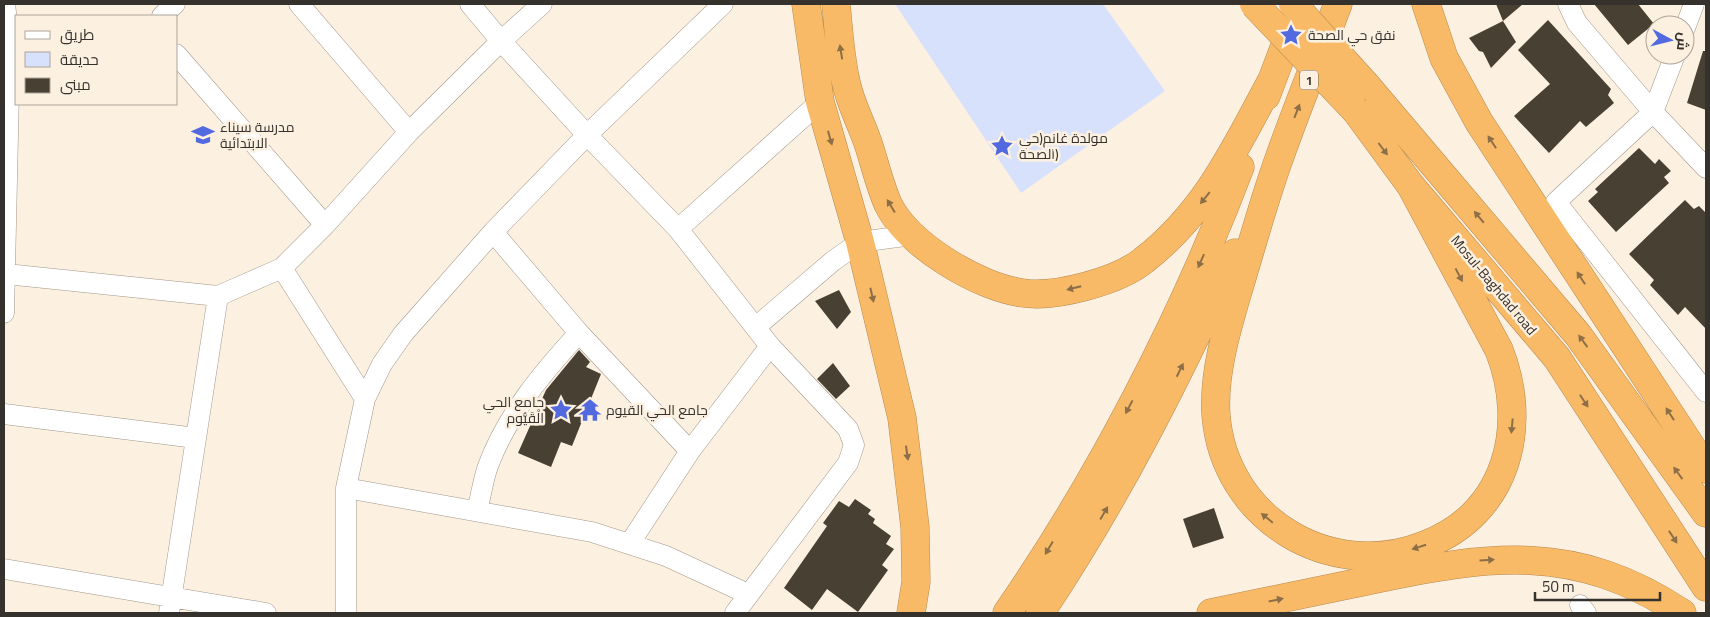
<svg xmlns="http://www.w3.org/2000/svg" width="1710" height="617" font-family="Georgia,Cairo,serif">
	<rect width="100%" height="100%" fill="#fcf0e1"/>
	<path fill="#d8e1fc" d="M 895,4 L 1103,4 L 1165,91 L 1021,193 Z"/>
	<path fill="#494034" d="M 1496,4 L 1523,4 L 1503,21 Z
		M 1594,4 L 1638,4 L 1654,24 L 1628,45 Z
		M 1548,20 L 1611,89 L 1608,95 L 1614,103 L 1586,127 L 1580,121 L 1549,153 L 1514,116 L 1550,84 L 1518,50 Z
		M 1503,21 L 1516,42 L 1491,68 L 1483,52 L 1479,51 L 1469,38 Z
		M 1703,51 L 1706,51 L 1706,110 L 1687,103 Z
		M 1639,148 L 1655,164 L 1659,159 L 1671,171 L 1664,177 L 1669,183 L 1616,232 L 1588,201 L 1598,192 L 1595,189 Z
		M 1685,200 L 1694,209 L 1699,206 L 1706,213 L 1706,329 L 1685,307 L 1678,315 L 1650,285 L 1654,280 L 1629,254 Z
		M 839,290 L 851,312 L 837,329 L 815,301 Z
		M 579,350 L 590,362 L 586,367 L 601,374 L 572,446 L 561,442 L 551,467 L 518,453 L 546,390 Z
		M 833,363 L 850,386 L 836,399 L 817,379 Z
		M 855,499 L 871,510 L 868,514 L 875,519 L 873,523 L 891,536 L 886,544 L 894,549 L 882,565 L 888,570 L 858,612 L 827,589 L 812,610 L 784,588 L 827,526 L 823,523 L 839,501 L 849,507 Z
		M 1214,508 L 1224,538 L 1193,548 L 1183,519 Z"/>
	<g fill="none" stroke-linecap="round" stroke-linejoin="round">
		<defs>
			<path id="minor" d="M 299,4 L 409,132
				M 470,4 L 501,41 L 587,135 L 678,229 L 770,346 L 848,429 L 854,445 L 848,463 L 735,613
				M 1568,4 L 1577,23 L 1653,112 L 1706,168
				M 162,16 L 175,4
				M 1685,28 L 1694,4
				M 176,54 L 325,225
				M 1675,55 L 1653,112 L 1556,202 L 1706,392
				M 678,229 L 820,102
				M 493,232 L 579,333 L 690,451
				M 282,268 L 365,399
				M 6,274 L 218,296 L 282,268 L 325,225 L 409,132 L 501,41 L 542,4
				M 4,313 L 10,47 L 5,4
				M 757,326 L 833,261 L 860,242 L 912,235
				M 4,414 L 196,438
				M 346,488 L 592,532 L 666,556 L 748,594
				M 477,511 C 481,496 483,480 488,466 C 507,415 543,372 579,333
				M 630,543 L 690,451 L 770,346
				M 4,569 L 266,613
				M 1580,605 L 1586,613
				M 169,613 L 218,296
				M 346,613 L 346,488 L 365,399 L 382,364 L 403,334 L 493,232 L 587,135 L 723,4"/>
			<path id="highway" d="M 806,4 L 820,102 L 860,242 L 902,418 L 915,527 L 916,582 L 911,613
				M 836,4 C 839,32 840,62 848,90 C 853,109 863,127 869,146 C 875,165 880,186 888,204 C 908,245 978,287 1023,293 C 1055,298 1119,281 1144,260 C 1207,211 1235,148 1272,80
				M 1338,4 C 1319,54 1298,105 1280,156 C 1265,197 1253,241 1240,284 C 1228,325 1213,372 1216,415 C 1224,518 1329,583 1425,545 C 1508,513 1529,426 1499,350 L 1411,186
				M 1426,4 L 1444,58 L 1479,122 L 1706,469
				M 1366,85 L 1578,335 L 1706,513
				M 1266,96 L 1295,19
				M 1356,111 L 1411,186 L 1557,358 L 1706,587
				M 1007,613 C 1099,480 1183,318 1240,167
				M 1040,613 C 1117,498 1177,379 1235,253
				M 1211,613 C 1264,602 1317,591 1371,580 C 1490,555 1575,542 1682,613"/>
		</defs>
		<use href="#minor" stroke="#a2978a" stroke-width="21"/>
		<use href="#highway" stroke="#b48a52" stroke-width="29"/>
		<use href="#minor" stroke="#fff" stroke-width="20"/>
		<use href="#highway" stroke="#f8ba67" stroke-width="28"/>
		<defs>
			<path id="highway-bridge" d="M 1254,4 L 1356,111
				M 1293,4 L 1366,85"/>
		</defs>
		<use href="#highway-bridge" stroke="#b48a52" stroke-width="29" stroke-linecap="butt"/>
		<use href="#highway-bridge" stroke="#f8ba67" stroke-width="28"/>
	</g>
	<defs><path id="oneway-solid" d="M-6-.8H1V-3.2L6.5 0L1 3.2V.8H-6Z" transform="scale(1.25)"/></defs>
	<g fill="#8d6f47">
		<use href="#oneway-solid" transform="translate(841 52) rotate(-99)"/>
		<use href="#oneway-solid" transform="translate(1297 111) rotate(-69)"/>
		<use href="#oneway-solid" transform="translate(830 138) rotate(74)"/>
		<use href="#oneway-solid" transform="translate(1492 142) rotate(-123)"/>
		<use href="#oneway-solid" transform="translate(1383 149) rotate(53)"/>
		<use href="#oneway-solid" transform="translate(1205 198) rotate(129)"/>
		<use href="#oneway-solid" transform="translate(891 206) rotate(-121)"/>
		<use href="#oneway-solid" transform="translate(1479 217) rotate(-130)"/>
		<use href="#oneway-solid" transform="translate(1201 261) rotate(114)"/>
		<use href="#oneway-solid" transform="translate(1459 275) rotate(62)"/>
		<use href="#oneway-solid" transform="translate(1581 278) rotate(-123)"/>
		<use href="#oneway-solid" transform="translate(1074 288) rotate(166)"/>
		<use href="#oneway-solid" transform="translate(872 295) rotate(77)"/>
		<use href="#oneway-solid" transform="translate(1583 341) rotate(-126)"/>
		<use href="#oneway-solid" transform="translate(1180 370) rotate(-64)"/>
		<use href="#oneway-solid" transform="translate(1584 401) rotate(57)"/>
		<use href="#oneway-solid" transform="translate(1129 407) rotate(118)"/>
		<use href="#oneway-solid" transform="translate(1670 414) rotate(-123)"/>
		<use href="#oneway-solid" transform="translate(1512 426) rotate(95)"/>
		<use href="#oneway-solid" transform="translate(907 453) rotate(82)"/>
		<use href="#oneway-solid" transform="translate(1678 473) rotate(-126)"/>
		<use href="#oneway-solid" transform="translate(1104 513) rotate(-60)"/>
		<use href="#oneway-solid" transform="translate(1267 518) rotate(-141)"/>
		<use href="#oneway-solid" transform="translate(1673 537) rotate(57)"/>
		<use href="#oneway-solid" transform="translate(1419 547) rotate(162)"/>
		<use href="#oneway-solid" transform="translate(1049 548) rotate(121)"/>
		<use href="#oneway-solid" transform="translate(1487 560) rotate(-4)"/>
		<use href="#oneway-solid" transform="translate(1276 600) rotate(-12)"/>
	</g>
	<defs>
		<symbol id="sight-bare" viewBox="-9 -9 18 18"><path d="M0-6L1.8-2.2L6-1.7L2.9 1.2L3.7 5.4L0 3.3L-3.7 5.4L-2.9 1.2L-6-1.7L-1.8-2.2Z" fill="#5269df" stroke="#fcf0e1" stroke-width="2.5" paint-order="stroke"/></symbol>
		<symbol id="school-bare" viewBox="-9 -9 18 18"><path d="M0-5L7-2L0 1L-7-2ZM-4 1L0 2.5L4 1V4Q0 6-4 4Z" fill="#5269df" stroke="#fcf0e1" stroke-width="2.5" paint-order="stroke"/></symbol>
		<symbol id="temple-bare" viewBox="-9 -9 18 18"><path d="M0-6L5-2H3V0L6.5 2.5H4V6H1.5V3h-3V6H-4V2.5H-6.5L-3 0V-2H-5Z" fill="#5269df" stroke="#fcf0e1" stroke-width="2.5" paint-order="stroke"/></symbol>
	</defs>
	<g fill-rule="evenodd">
		<use href="#sight-bare" x="1275" y="19" width="32" height="32"/>
		<use href="#school-bare" x="187" y="119" width="32" height="32"/>
		<use href="#sight-bare" x="986" y="130" width="32" height="32"/>
		<use href="#sight-bare" x="545" y="394" width="32" height="32"/>
		<use href="#temple-bare" x="574" y="394" width="32" height="32"/>
	</g>
	<g text-anchor="middle" dominant-baseline="central" stroke-width="5" stroke-linejoin="round" paint-order="stroke">
		<rect fill="#fcf0e1" stroke="#716a62" stroke-width="1" x="1300" y="70.5" width="18" height="19" rx="4"/>
		<g font-size="12" font-weight="bold" fill="#35312c">
			<text x="1309" y="80">1</text>
		</g>
		<g font-size="14" fill="#35312c" stroke="#fcf0e1" text-anchor="start">
			<text x="1308" y="35">نفق حي الصحة</text>
			<text x="220" y="127">مدرسة سيناء<tspan x="220" dy="16">الابتدائية</tspan></text>
			<text x="1019" y="138">مولدة غانم(حي<tspan x="1019" dy="16">الصحة)</tspan></text>
			<text x="544" y="402" text-anchor="end">جامع الحي<tspan x="544" dy="16">الْقَيُّوم</tspan></text>
			<text x="606" y="410">جامع الحي القيوم</text>
		</g>
		<g font-size="14" fill="#35312c" stroke="#fcf0e1">
			<text transform="translate(1494 285) rotate(50)">Mosul-Baghdad road</text>
		</g>
	</g>
	<rect width="1710" height="617" fill="none" stroke="#35312c" stroke-width="10"/>
	<rect x="15" y="15" width="162" height="90" fill="#fcf0e1" stroke="#aca499"/>
	<rect x="25" y="31" width="25" height="8" fill="#ffffff" stroke="#aca499"/>
	<text x="60" y="40" font-size="15" fill="#35312c">طريق</text>
	<rect x="25" y="52" width="25" height="15" fill="#d8e1fc" stroke="#aca499"/>
	<text x="60" y="65" font-size="15" fill="#35312c">حديقة</text>
	<rect x="25" y="78" width="25" height="15" fill="#494034" stroke="#aca499"/>
	<text x="60" y="90" font-size="15" fill="#35312c">مبنى</text>
	<g transform="translate(1670 40) rotate(97)"><circle r="24" fill="#fcf0e1" stroke="#aca499"/>
	<path d="M0-4L9 19L0 12L-9 19Z" fill="#5269df"/>
	<text y="-8" font-size="14" font-weight="bold" text-anchor="middle" fill="#35312c">ش</text>
	</g>
	<path d="M1535 592v8h125v-8" fill="none" stroke="#35312c" stroke-width="2.5"/>
	<text x="1542" y="592" font-size="15" fill="#35312c" stroke="#fcf0e1" stroke-width="4" paint-order="stroke">50 m</text>
</svg>
